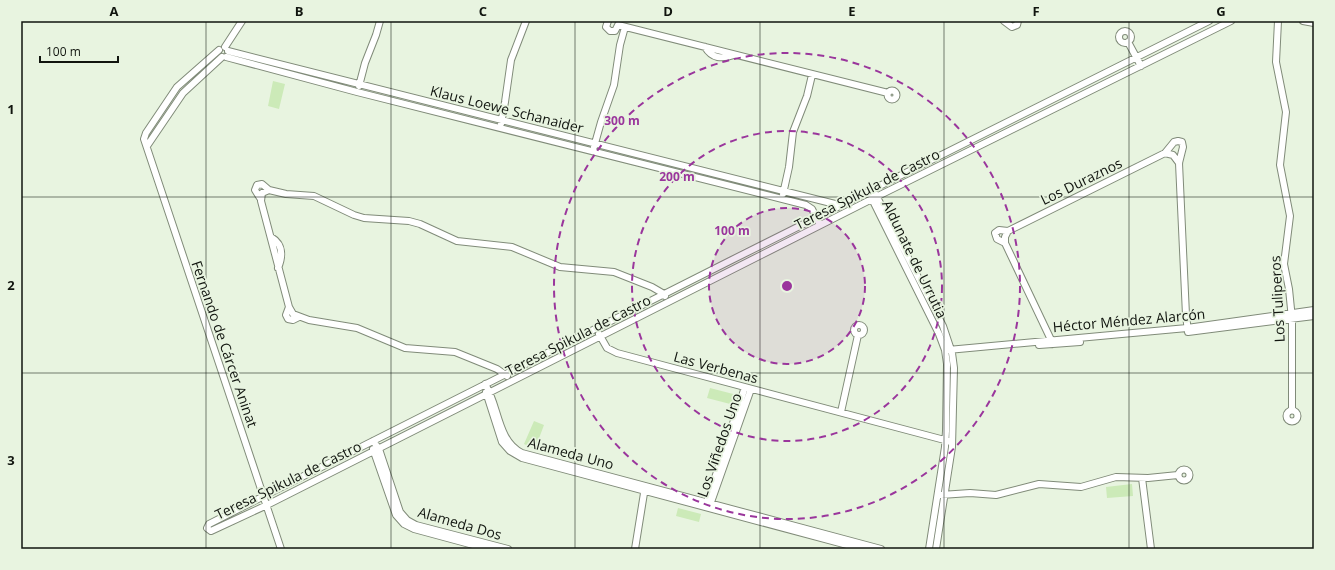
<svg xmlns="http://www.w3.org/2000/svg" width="1335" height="570" font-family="'Open Sans',sans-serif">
	<rect width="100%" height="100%" fill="#e8f4e0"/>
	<path fill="#cceab8" d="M 273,81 L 285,84 L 279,109 L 268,106 Z
		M 710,388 L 737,395 L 734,405 L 707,398 Z
		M 534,421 L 544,425 L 535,449 L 524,444 Z
		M 1132,484 L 1133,496 L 1107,498 L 1106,487 Z
		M 678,508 L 701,514 L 699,522 L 676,516 Z"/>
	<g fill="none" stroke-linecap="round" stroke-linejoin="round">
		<defs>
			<path id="minor" d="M 608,21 L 606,27 L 610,31 L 615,31 L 618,25
				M 1004,21 L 1012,27 L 1017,25 L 1018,21
				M 1209,21 C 893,177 579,338 264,496 L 209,524 L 207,528 L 211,531 L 267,505 L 872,199 L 1231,21
				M 1278,21 L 1276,62 L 1286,112 L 1280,165 L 1290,216 L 1284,264 L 1289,289 L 1292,319 L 1292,410
				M 1303,21 L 1314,23
				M 618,25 L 888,93
				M1119 37a6 6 0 1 1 12 0a6 6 0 1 1-12 0Z
				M 1128,42 L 1141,66
				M 225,47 L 242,21
				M 705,47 C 712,59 722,59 734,55
				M 219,50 L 177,87 L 146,133 L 144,139 L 281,549
				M 228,51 L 839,205
				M 226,57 L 357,92 L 806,205 L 812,209 L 820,225
				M 359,86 L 365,63 L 376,35 L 380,21
				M887.5 95a4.5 4.5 0 1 1 9 0a4.5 4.5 0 1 1-9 0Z
				M 501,124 L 505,102 L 511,60 L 526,21
				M 147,146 L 183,93 L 222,57
				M 594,147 L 601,122 L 614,85 L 620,45 L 625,27
				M 1165,153 L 1173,155 L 1179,163
				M 783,194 L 789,167 L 793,132 L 807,96 L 812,75
				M 871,195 L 872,199 L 939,334 L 945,350 L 947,364 L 946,431 L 945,447 L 929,549
				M 876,195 L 943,326 L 952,353 L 954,368 L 952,447 L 936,549
				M 260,198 L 255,190 L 257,185 L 262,184 L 269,190
				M 271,237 C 283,244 283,256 278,268
				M 1005,243 L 997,239 L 995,233 L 999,230 L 1008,231
				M 289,307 L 286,315 L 288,319 L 293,320 L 299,317
				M854 330a5 5 0 1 1 10 0a5 5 0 1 1-10 0Z
				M 1188,332 L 1314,316
				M 599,334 L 607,348 L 617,353 L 952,442
				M 1053,344 L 1005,243 L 1005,237 L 1008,231 L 1165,153 L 1174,142 L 1178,141 L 1182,142 L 1183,147 L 1179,163 L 1186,315 L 1188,332
				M 1039,345 L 1080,342
				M 948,350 L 1187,328 L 1314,310
				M 507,376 L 497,369 L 455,352 L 405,348 L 357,328 L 309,320 L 293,314 L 289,307 L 261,201 L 262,193 L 269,190 L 286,194 L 314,196 L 354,215 L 364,218 L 409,221 L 420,224 L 457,241 L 512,247 L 560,267 L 614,272 L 652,287 L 664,294 L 665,296
				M 485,384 C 499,406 497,441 522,453 L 881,549
				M 486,392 L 502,442 L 510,451 L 522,458 L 862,549
				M1286.5 416a5.5 5.5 0 1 1 11 0a5.5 5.5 0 1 1-11 0Z
				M 841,412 L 858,335
				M 373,441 L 379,449 L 400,512 L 407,520 L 416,525 L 508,549
				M 373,449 L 396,515 L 404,524 L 414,529 L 488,549
				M1178.5 475a5.5 5.5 0 1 1 11 0a5.5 5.5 0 1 1-11 0Z
				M 1142,478 L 1151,549
				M 941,495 L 970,493 L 996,495 L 1039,484 L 1081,487 L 1116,477 L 1148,478 L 1178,475
				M 706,505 L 745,387
				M 710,505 L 751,389
				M 635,549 L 645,487"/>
		</defs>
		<use href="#minor" stroke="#808b79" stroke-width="8"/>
		<use href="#minor" stroke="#fff" stroke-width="6"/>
	</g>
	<path fill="none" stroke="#11150f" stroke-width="1" stroke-opacity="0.55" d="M 206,21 L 206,549M 391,21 L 391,549M 575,21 L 575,549M 760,21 L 760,549M 944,21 L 944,549M 1129,21 L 1129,549M 21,197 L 1314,197M 21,373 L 1314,373"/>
	<circle cx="787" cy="286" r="78" fill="#9a369c" fill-opacity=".12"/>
	<g fill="none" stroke="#9a369c" stroke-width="2" stroke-dasharray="7 5">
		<circle cx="787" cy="286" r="78"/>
		<circle cx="787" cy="286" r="155"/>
		<circle cx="787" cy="286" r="233"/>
	</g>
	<g text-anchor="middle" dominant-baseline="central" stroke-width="3.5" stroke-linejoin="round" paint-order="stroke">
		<g font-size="14" fill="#11150f" stroke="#e8f4e0">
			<text transform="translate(507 109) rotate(14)">Klaus Loewe Schanaider</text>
			<text transform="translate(1081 181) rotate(-26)">Los Duraznos</text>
			<text transform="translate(867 189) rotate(-27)">Teresa Spikula de Castro</text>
			<text transform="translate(915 259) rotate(64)">Aldunate de Urrutia</text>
			<text transform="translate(1277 299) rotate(-93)">Los Tuliperos</text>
			<text transform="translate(1129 320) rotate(-5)">Héctor Méndez Alarcón</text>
			<text transform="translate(578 335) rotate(-27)">Teresa Spikula de Castro</text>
			<text transform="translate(225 344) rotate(71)">Fernando de Cárcer Aninat</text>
			<text transform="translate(716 367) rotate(15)">Las Verbenas</text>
			<text transform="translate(719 445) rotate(-71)">Los Viñedos Uno</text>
			<text transform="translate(571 453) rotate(15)">Alameda Uno</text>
			<text transform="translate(288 480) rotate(-26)">Teresa Spikula de Castro</text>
			<text transform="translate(460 523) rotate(16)">Alameda Dos</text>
		</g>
	</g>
	<circle cx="787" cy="286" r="6" fill="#9a369c" stroke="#e8f4e0" stroke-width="2"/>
	<g font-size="12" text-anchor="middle" font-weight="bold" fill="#9a369c" stroke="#e8f4e0" stroke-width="3.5" stroke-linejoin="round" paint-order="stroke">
		<text x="622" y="125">300 m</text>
		<text x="677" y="181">200 m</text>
		<text x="732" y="235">100 m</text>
	</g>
	<rect width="1335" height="570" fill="none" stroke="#e8f4e0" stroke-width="44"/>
	<path d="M40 56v6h78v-6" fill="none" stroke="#11150f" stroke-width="2"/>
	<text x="46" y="56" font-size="12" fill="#11150f" stroke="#e8f4e0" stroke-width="3" paint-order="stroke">100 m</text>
	<rect x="22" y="22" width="1291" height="526" fill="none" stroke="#11150f" stroke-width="1.5"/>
	<g font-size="13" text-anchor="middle" font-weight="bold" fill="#11150f">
		<text x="114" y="16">A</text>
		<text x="299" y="16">B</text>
		<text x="483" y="16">C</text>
		<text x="668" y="16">D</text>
		<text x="852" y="16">E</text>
		<text x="1036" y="16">F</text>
		<text x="1221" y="16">G</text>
		<text x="11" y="114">1</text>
		<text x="11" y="290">2</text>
		<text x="11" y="465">3</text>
	</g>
</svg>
